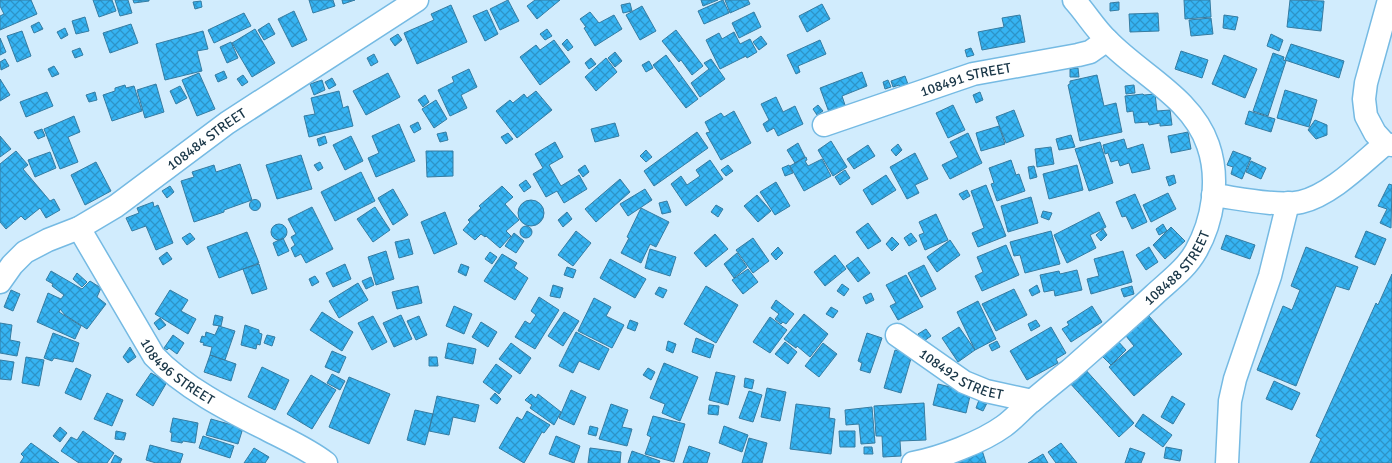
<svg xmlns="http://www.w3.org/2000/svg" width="1392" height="463" font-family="Signika,sans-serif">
	<defs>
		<pattern id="building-cross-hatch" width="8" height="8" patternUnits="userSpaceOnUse" patternTransform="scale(1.25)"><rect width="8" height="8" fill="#36b4f3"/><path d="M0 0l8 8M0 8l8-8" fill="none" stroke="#2d93c7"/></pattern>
	</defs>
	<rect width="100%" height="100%" fill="#d1ecfd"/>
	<path fill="url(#building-cross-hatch)" stroke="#357ca2" d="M 0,0 L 31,0 L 37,14 L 0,30 L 0,16 L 4,14 L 0,6 Z
		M 93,0 L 112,0 L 116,11 L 99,17 Z
		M 115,0 L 128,0 L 132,13 L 120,16 Z
		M 133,0 L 149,0 L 149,1 L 134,3 Z
		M 309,0 L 333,0 L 335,6 L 313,13 Z
		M 342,0 L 355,0 L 343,4 Z
		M 508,0 L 519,21 L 500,30 L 490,9 Z
		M 535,0 L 560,0 L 537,19 L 527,6 Z
		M 701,0 L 718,0 L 703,6 Z
		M 723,0 L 729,13 L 704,24 L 698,11 Z
		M 725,0 L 748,0 L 750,4 L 730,13 Z
		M 1184,0 L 1210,0 L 1211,17 L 1185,19 Z
		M 1290,0 L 1324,1 L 1321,31 L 1287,27 Z
		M 201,1 L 202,7 L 195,9 L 193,2 Z
		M 1119,2 L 1119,10 L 1110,11 L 1110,3 Z
		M 630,3 L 632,11 L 623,13 L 621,5 Z
		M 822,4 L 830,19 L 807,32 L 799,16 Z
		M 451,5 L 467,42 L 417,64 L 404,33 L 434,20 L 431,14 Z
		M 642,6 L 656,31 L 640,40 L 626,15 Z
		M 487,10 L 498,34 L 485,41 L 473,16 Z
		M 294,11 L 307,40 L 292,47 L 278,19 Z
		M 590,12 L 599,23 L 614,15 L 622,29 L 595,46 L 584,28 L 586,27 L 580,19 Z
		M 754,12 L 761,27 L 739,38 L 732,23 Z
		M 244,13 L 251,26 L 214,43 L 208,30 Z
		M 1158,13 L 1159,31 L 1130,32 L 1129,14 Z
		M 1020,15 L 1025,42 L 982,50 L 978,32 L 1004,27 L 1002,18 Z
		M 1224,15 L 1238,17 L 1235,30 L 1223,28 Z
		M 85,17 L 89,31 L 76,34 L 72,21 Z
		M 1211,18 L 1213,34 L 1191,36 L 1189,20 Z
		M 39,22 L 43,29 L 34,33 L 31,26 Z
		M 269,23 L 275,34 L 264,40 L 258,30 Z
		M 131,24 L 138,43 L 110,53 L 103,33 Z
		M 65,28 L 68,35 L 61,39 L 57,32 Z
		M 255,29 L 275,63 L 252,77 L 232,43 Z
		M 547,29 L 552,36 L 545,40 L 540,34 Z
		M 676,30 L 703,66 L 692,75 L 681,60 L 679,62 L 662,41 Z
		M 22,31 L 31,56 L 17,62 L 7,36 Z
		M 203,31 L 208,49 L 197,51 L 202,71 L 165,80 L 156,44 Z
		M 734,32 L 740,44 L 750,39 L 757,52 L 747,58 L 746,56 L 720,69 L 706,40 L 719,33 L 722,39 Z
		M 398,34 L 402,40 L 395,46 L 390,39 Z
		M 1271,34 L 1283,40 L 1279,51 L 1267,46 Z
		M 761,36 L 767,44 L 759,50 L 753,42 Z
		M 0,38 L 6,52 L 0,55 Z
		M 567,39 L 573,47 L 568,51 L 562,44 Z
		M 554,40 L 570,62 L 540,85 L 520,57 L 536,45 L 540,50 Z
		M 820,40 L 826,54 L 798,66 L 800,72 L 796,74 L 787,55 Z
		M 231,42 L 238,58 L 227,63 L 220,47 Z
		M 1291,44 L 1344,61 L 1339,78 L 1285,60 Z
		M 80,48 L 83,55 L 75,58 L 72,51 Z
		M 971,48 L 974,55 L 967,57 L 965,50 Z
		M 1181,51 L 1208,60 L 1202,78 L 1175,69 Z
		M 615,52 L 622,61 L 615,67 L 608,58 Z
		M 1273,53 L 1284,57 L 1283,60 L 1286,61 L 1268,116 L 1253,111 Z
		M 374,54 L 378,62 L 371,66 L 367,58 Z
		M 666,55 L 698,99 L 686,108 L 653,65 Z
		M 1224,55 L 1257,69 L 1245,98 L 1212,84 Z
		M 591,58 L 596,64 L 589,69 L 585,63 Z
		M 606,58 L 617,72 L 596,91 L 585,77 Z
		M 5,59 L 9,66 L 1,70 L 0,62 Z
		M 711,59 L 725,79 L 700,97 L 691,83 L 709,69 L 704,63 Z
		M 649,61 L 653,68 L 646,72 L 642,65 Z
		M 54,66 L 59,74 L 52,77 L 48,69 Z
		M 1078,68 L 1079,77 L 1070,77 L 1070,69 Z
		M 469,69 L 477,87 L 461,95 L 467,108 L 450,116 L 438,90 L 454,82 L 452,77 Z
		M 224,71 L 227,78 L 218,82 L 215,75 Z
		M 862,72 L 867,86 L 842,96 L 846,108 L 830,115 L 820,88 Z
		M 199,73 L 215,109 L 197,116 L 182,80 Z
		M 388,73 L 400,97 L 366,115 L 353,91 Z
		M 243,75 L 248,82 L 242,86 L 237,79 Z
		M 1097,75 L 1104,106 L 1116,103 L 1122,132 L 1080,141 L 1068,85 L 1070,84 L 1070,81 Z
		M 905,76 L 909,87 L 901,90 L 899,85 L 893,87 L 891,81 Z
		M 332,78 L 336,85 L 329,89 L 325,82 Z
		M 0,79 L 10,95 L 0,101 Z
		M 322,80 L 325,90 L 314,95 L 310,84 Z
		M 888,80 L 891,87 L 885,89 L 883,82 Z
		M 156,84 L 164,112 L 145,118 L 137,90 Z
		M 125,85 L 126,88 L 134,86 L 142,111 L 112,121 L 103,95 L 115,91 L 115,88 Z
		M 1134,85 L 1135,93 L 1126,94 L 1125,86 Z
		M 180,86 L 187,98 L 176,104 L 170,91 Z
		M 1285,90 L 1317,100 L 1309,127 L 1277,118 Z
		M 339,91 L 343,108 L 348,106 L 353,126 L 309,137 L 304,116 L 315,114 L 311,98 Z
		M 536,91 L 552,110 L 517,138 L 496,111 L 510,100 L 513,103 L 524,94 L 527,98 Z
		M 47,92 L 53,106 L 26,117 L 20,102 Z
		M 95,92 L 97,100 L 89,102 L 86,95 Z
		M 980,92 L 983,100 L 976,103 L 973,95 Z
		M 1143,94 L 1144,95 L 1155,94 L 1157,111 L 1170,110 L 1172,125 L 1160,126 L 1160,123 L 1149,125 L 1148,122 L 1135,123 L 1133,111 L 1127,112 L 1125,96 Z
		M 425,95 L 429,102 L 423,107 L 418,100 Z
		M 776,97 L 783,112 L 795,106 L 803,124 L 778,136 L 774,128 L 767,132 L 763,124 L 769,120 L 761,104 Z
		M 436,100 L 447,119 L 434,128 L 422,109 Z
		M 818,105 L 823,111 L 817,115 L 813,109 Z
		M 953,105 L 965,130 L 948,138 L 936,113 Z
		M 1014,110 L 1024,136 L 1006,143 L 996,117 Z
		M 734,111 L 751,143 L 721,160 L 706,133 L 710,132 L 705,122 L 721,113 L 724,117 Z
		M 1249,111 L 1275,119 L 1271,132 L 1245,124 Z
		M 74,116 L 80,132 L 68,137 L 78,162 L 60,169 L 44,129 Z
		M 1315,120 L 1327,125 L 1327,135 L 1316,139 L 1308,130 Z
		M 418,122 L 421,129 L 414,133 L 410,126 Z
		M 615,123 L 619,136 L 595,142 L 591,129 Z
		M 399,124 L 415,161 L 376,177 L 368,158 L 379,153 L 372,136 Z
		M 999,126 L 1005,144 L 981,151 L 976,133 Z
		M 42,129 L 45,136 L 38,139 L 34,132 Z
		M 446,132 L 448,140 L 440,142 L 437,134 Z
		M 697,132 L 708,148 L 654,186 L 644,171 Z
		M 1188,132 L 1191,149 L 1171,153 L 1168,136 Z
		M 508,133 L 513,139 L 506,144 L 501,137 Z
		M 968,133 L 982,163 L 950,179 L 942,165 L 958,157 L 950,142 Z
		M 1071,135 L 1075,147 L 1059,150 L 1056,139 Z
		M 0,136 L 11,149 L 0,157 Z
		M 325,136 L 327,143 L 319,146 L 317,139 Z
		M 351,136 L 363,161 L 345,170 L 333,145 Z
		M 1124,139 L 1127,149 L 1143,144 L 1150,169 L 1132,173 L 1129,163 L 1120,166 L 1118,160 L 1111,162 L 1108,153 L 1105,154 L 1103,145 Z
		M 831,141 L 847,167 L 833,176 L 818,150 Z
		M 555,142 L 563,157 L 549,165 L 561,186 L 579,175 L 587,189 L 564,203 L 557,191 L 546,197 L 533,174 L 543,168 L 535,154 Z
		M 1100,142 L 1113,183 L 1089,191 L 1075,149 Z
		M 798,143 L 805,157 L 795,163 L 787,150 Z
		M 898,144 L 902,150 L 896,156 L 891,150 Z
		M 868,145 L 875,156 L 854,169 L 847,159 Z
		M 1051,147 L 1054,164 L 1037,167 L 1035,149 Z
		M 646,150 L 652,157 L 646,162 L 640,156 Z
		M 16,151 L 28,165 L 23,169 L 50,201 L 54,199 L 60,210 L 46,218 L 40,208 L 25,220 L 21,216 L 6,229 L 0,222 L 0,164 Z
		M 426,151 L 453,151 L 453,176 L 427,177 Z
		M 1233,151 L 1251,158 L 1242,179 L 1231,174 L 1233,167 L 1227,165 Z
		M 50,152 L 56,168 L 35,177 L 28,160 Z
		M 915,153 L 928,179 L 915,185 L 919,193 L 907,199 L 890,167 Z
		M 301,155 L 312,189 L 277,199 L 266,165 Z
		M 806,157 L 807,160 L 805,161 L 808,166 L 822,159 L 831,176 L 804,191 L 790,166 Z
		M 710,160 L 723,179 L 686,206 L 671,184 L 681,176 L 687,185 L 700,176 L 696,170 Z
		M 1011,160 L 1016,175 L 1019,174 L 1025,191 L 997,201 L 991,184 L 994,183 L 989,168 Z
		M 1251,161 L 1266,168 L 1261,179 L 1246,172 Z
		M 96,162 L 111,191 L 85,205 L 71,175 Z
		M 320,162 L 323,168 L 318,171 L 314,165 Z
		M 240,164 L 252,200 L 224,210 L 224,212 L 194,222 L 181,181 L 194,177 L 192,172 L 214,165 L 216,172 Z
		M 585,165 L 589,172 L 583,177 L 578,170 Z
		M 728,165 L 733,171 L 726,176 L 721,170 Z
		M 789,165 L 793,173 L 785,176 L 782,168 Z
		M 1077,165 L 1083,190 L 1049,199 L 1043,174 Z
		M 1034,166 L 1037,177 L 1030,179 L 1028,167 Z
		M 845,170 L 850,178 L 840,185 L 835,177 Z
		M 361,172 L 375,201 L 335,221 L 321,192 Z
		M 886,175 L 896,190 L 872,205 L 863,190 Z
		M 1174,175 L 1176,183 L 1169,186 L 1166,177 Z
		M 620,179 L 630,192 L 596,222 L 585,209 Z
		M 526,180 L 531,187 L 524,192 L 519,185 Z
		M 776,182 L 790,206 L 775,215 L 760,192 Z
		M 1389,184 L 1392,185 L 1391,228 L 1380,223 L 1387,209 L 1378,206 Z
		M 986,185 L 1006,236 L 978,247 L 972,233 L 984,228 L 971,191 Z
		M 170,186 L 174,192 L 167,198 L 162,191 Z
		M 502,186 L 513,197 L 505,204 L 519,220 L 506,231 L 511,236 L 500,248 L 486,236 L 485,237 L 481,234 L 475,240 L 463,230 L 470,222 L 468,220 L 481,208 L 479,206 Z
		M 393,189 L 408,215 L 393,225 L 378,198 Z
		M 645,189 L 652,200 L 628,216 L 620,204 Z
		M 967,190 L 970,196 L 963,200 L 959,194 Z
		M 1168,193 L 1176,209 L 1151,222 L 1143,205 Z
		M 1135,194 L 1147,222 L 1132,229 L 1126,216 L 1122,217 L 1116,202 Z
		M 757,195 L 771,211 L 758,222 L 744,206 Z
		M 1031,197 L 1038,223 L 1008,232 L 1001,206 Z
		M249.5 205a5.5 5.5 0 1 1 11 0a5.5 5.5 0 1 1-11 0Z
		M518 213a13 13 0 1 1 26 0a13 13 0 1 1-26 0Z
		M 667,201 L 671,212 L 662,214 L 659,203 Z
		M 153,202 L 154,207 L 158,205 L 173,243 L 156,250 L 146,226 L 132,231 L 126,218 L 139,213 L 137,208 Z
		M 716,205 L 723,209 L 718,217 L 711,212 Z
		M 312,207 L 333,249 L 306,263 L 301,254 L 295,257 L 291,248 L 295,245 L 291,237 L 296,234 L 288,219 Z
		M 375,207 L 390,230 L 373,242 L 357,219 Z
		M 641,208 L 669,222 L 656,247 L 650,244 L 641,263 L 621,253 L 629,238 L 627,237 Z
		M 1043,211 L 1052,213 L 1049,220 L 1041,217 Z
		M 445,212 L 457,244 L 434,254 L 421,222 Z
		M 567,212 L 572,219 L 563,227 L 558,220 Z
		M 1099,212 L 1106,227 L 1090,235 L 1096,248 L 1067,263 L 1054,235 Z
		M 936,214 L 948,240 L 925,250 L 919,235 L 924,233 L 919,222 Z
		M 868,223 L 881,241 L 868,249 L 856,232 Z
		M271 232a8 8 0 1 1 16 0a8 8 0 1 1-16 0Z
		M 1163,224 L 1167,231 L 1159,235 L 1156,229 Z
		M520 232a6 6 0 1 1 12 0a6 6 0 1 1-12 0Z
		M 1171,227 L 1185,241 L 1165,259 L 1153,245 Z
		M 1103,229 L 1107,235 L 1101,241 L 1096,235 Z
		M 576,231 L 591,243 L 573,266 L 558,255 Z
		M 1051,231 L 1060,264 L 1025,273 L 1020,255 L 1014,256 L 1010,242 Z
		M 1366,231 L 1386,239 L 1375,265 L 1355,257 Z
		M 247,232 L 259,263 L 219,278 L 207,247 Z
		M 190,233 L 195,239 L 187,245 L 182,238 Z
		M 514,233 L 524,241 L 516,253 L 505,246 Z
		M 911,233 L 917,241 L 909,246 L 904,238 Z
		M 715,234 L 728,249 L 706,267 L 694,253 Z
		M 1226,235 L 1255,245 L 1250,259 L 1221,249 Z
		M 892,237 L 899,244 L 892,251 L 886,244 Z
		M 283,238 L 289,251 L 278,256 L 273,243 Z
		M 753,238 L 769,261 L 753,273 L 736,250 Z
		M 409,239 L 413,254 L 399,258 L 395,242 Z
		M 950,240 L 960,255 L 937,272 L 927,257 Z
		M 1006,245 L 1019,275 L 982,291 L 975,276 L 983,272 L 977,257 Z
		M 778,247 L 783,253 L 776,260 L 771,254 Z
		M 1149,247 L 1158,262 L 1146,270 L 1136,255 Z
		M 1306,247 L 1358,267 L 1349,290 L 1336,286 L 1296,386 L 1257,370 L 1283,306 L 1292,310 L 1300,290 L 1291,286 Z
		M 650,249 L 676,257 L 670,276 L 645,268 Z
		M 386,251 L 394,279 L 376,285 L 368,257 Z
		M 1123,251 L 1132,282 L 1091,294 L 1087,279 L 1099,276 L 1094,259 Z
		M 167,252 L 172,259 L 163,265 L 159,258 Z
		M 490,252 L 497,257 L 492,264 L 485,259 Z
		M 737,253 L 747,267 L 734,278 L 724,264 Z
		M 502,254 L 517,263 L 514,268 L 528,278 L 515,300 L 484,281 Z
		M 835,255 L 846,269 L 825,286 L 814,272 Z
		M 858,257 L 870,273 L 858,282 L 846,266 Z
		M 610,259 L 646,279 L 635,298 L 600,278 Z
		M 259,264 L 267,289 L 252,294 L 243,269 Z
		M 345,264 L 351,279 L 333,287 L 326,273 Z
		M 461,264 L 469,267 L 466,276 L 458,272 Z
		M 924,265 L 936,289 L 921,297 L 908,273 Z
		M 567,267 L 576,270 L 573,278 L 564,275 Z
		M 748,269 L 758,282 L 743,294 L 732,280 Z
		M 1077,270 L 1082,290 L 1055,296 L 1054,290 L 1044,292 L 1040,275 L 1059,271 L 1060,274 Z
		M 51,271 L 82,289 L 90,281 L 101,288 L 97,297 L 106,304 L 87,329 L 65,315 L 60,309 L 59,312 L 81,326 L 75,339 L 37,322 L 48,293 L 61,299 L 64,295 L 52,286 L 53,284 L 46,280 Z
		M 77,273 L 87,282 L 82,287 L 73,279 Z
		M 1392,274 L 1392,463 L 1310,463 L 1321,439 L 1316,436 L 1376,303 L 1378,305 Z
		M 906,275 L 923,307 L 898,320 L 890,306 L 896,303 L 886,285 Z
		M 315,276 L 319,282 L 312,286 L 309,279 Z
		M 371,277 L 374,285 L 366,289 L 362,281 Z
		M 358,283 L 368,300 L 339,318 L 329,301 Z
		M 842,284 L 849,289 L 844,296 L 837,291 Z
		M 553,285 L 563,288 L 560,298 L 550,296 Z
		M 1037,285 L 1040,292 L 1032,296 L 1029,290 Z
		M 418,286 L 422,303 L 397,309 L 392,292 Z
		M 706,286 L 738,305 L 716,343 L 684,324 Z
		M 1132,286 L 1134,294 L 1124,297 L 1121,289 Z
		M 659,287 L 667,290 L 663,298 L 655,294 Z
		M 1014,289 L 1027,315 L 996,331 L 982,304 Z
		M 11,290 L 20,294 L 13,311 L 4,307 Z
		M 170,290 L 188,300 L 181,311 L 196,319 L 188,334 L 155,314 Z
		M 871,293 L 874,300 L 866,304 L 863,297 Z
		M 539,297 L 559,310 L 535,349 L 515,337 L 525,321 L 530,324 L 536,315 L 531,311 Z
		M 594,298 L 611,307 L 606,316 L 624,325 L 612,348 L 578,331 Z
		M 776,300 L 794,314 L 786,324 L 783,322 L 781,324 L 775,319 L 779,314 L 771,308 Z
		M 978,301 L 996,339 L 975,350 L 957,312 Z
		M 454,306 L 472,314 L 464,334 L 446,326 Z
		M 1092,306 L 1102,322 L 1071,342 L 1062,329 L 1069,325 L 1067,322 Z
		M 831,307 L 838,311 L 833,318 L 826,314 Z
		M 322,312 L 353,332 L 342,351 L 310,330 Z
		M 564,312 L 579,321 L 563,346 L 548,336 Z
		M 804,314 L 828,334 L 810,357 L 797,346 L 796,348 L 784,339 Z
		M 215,315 L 223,317 L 221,326 L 213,325 Z
		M 401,315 L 412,339 L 394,347 L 383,323 Z
		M 373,316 L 387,342 L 372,350 L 358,323 Z
		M 419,316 L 427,335 L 416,340 L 407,321 Z
		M 1149,316 L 1182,354 L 1134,396 L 1109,367 L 1134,346 L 1126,336 Z
		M 770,317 L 787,330 L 770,353 L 753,342 Z
		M 160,318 L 166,325 L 159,330 L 154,323 Z
		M 630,320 L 638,323 L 635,331 L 627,328 Z
		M 1036,320 L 1040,326 L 1031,331 L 1028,324 Z
		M 481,322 L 497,332 L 488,347 L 472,337 Z
		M 0,323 L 12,325 L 10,340 L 20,342 L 17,356 L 0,353 Z
		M 245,325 L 259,330 L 259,333 L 262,334 L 260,345 L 257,344 L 256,349 L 241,345 Z
		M 219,326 L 235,331 L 225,360 L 210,355 L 212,347 L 203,345 L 204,343 L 200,342 L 202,336 L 205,337 L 206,332 L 215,335 Z
		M 959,327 L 975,350 L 958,362 L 942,338 Z
		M 1051,327 L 1066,353 L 1056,359 L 1058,363 L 1027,380 L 1010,351 Z
		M 926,329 L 931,336 L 924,341 L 918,334 Z
		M 576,332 L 609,349 L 599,370 L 579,361 L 573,373 L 559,366 Z
		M 53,333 L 79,343 L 73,362 L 54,358 L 52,361 L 44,358 Z
		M 867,333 L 882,338 L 870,373 L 860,370 L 862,363 L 858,361 Z
		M 173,335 L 184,343 L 177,354 L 169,348 L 167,350 L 164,348 Z
		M 267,335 L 275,337 L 272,346 L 264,343 Z
		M 696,338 L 714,345 L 710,358 L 692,352 Z
		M 1116,339 L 1126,350 L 1111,365 L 1100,354 Z
		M 668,341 L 676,344 L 673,353 L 666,350 Z
		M 997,341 L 1000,347 L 992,351 L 989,345 Z
		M 785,342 L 797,352 L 788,364 L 775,354 Z
		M 448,343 L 476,349 L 473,364 L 445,358 Z
		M 511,343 L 531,358 L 520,374 L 499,359 Z
		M 823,343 L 837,354 L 819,377 L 805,366 Z
		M 130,347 L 136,357 L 128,363 L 123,357 Z
		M 895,350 L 912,355 L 901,393 L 884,388 Z
		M 332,351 L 346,357 L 339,373 L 325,367 Z
		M 210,355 L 236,364 L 231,381 L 204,372 Z
		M 26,357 L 44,360 L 39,386 L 22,383 Z
		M 429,357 L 437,357 L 438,366 L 429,366 Z
		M 0,360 L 14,362 L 11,380 L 0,379 Z
		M 664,363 L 698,377 L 680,421 L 662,413 L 665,404 L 650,398 Z
		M 496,364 L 512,376 L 499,394 L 483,382 Z
		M 262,367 L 289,380 L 275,410 L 248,397 Z
		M 1083,367 L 1134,423 L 1119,437 L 1068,381 Z
		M 76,368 L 91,375 L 81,400 L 65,393 Z
		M 648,368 L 655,372 L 651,380 L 643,375 Z
		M 716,372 L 735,376 L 728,405 L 709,400 Z
		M 151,373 L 167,382 L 153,406 L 136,395 Z
		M 332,374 L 345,381 L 340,390 L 327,383 Z
		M 311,375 L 336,390 L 312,429 L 287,414 Z
		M 349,377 L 390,394 L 369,444 L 329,427 Z
		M 745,378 L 754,380 L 752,389 L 744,387 Z
		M 1274,381 L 1300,393 L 1292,410 L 1266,399 Z
		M 938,384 L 971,392 L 966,413 L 933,405 Z
		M 767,388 L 786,392 L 780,421 L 761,417 Z
		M 571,390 L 586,397 L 574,425 L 559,418 Z
		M 749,391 L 762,395 L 753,422 L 739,418 Z
		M 107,393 L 123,400 L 112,426 L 94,419 Z
		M 495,393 L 501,399 L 497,404 L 490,399 Z
		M 531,394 L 536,398 L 538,394 L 561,412 L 554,425 L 530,408 L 532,405 L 525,400 Z
		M 437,396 L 479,405 L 475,422 L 453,417 L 449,435 L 429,431 Z
		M 1172,396 L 1185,404 L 1173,424 L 1161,417 Z
		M 979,400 L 987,403 L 983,411 L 976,408 Z
		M 924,403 L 926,440 L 900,441 L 901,456 L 883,457 L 882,436 L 876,436 L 874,406 Z
		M 611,404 L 628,410 L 622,427 L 632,429 L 627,446 L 599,439 Z
		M 796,404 L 830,408 L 829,418 L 835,419 L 831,454 L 790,449 Z
		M 709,405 L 719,406 L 718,415 L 708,414 Z
		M 872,407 L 875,443 L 861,444 L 859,424 L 846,425 L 845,410 Z
		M 415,410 L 433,414 L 425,445 L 407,440 Z
		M 527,411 L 550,425 L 544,433 L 542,432 L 524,463 L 499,448 L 517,417 L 522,420 Z
		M 1143,414 L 1172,435 L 1163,447 L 1135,426 Z
		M 653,416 L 685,424 L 674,462 L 645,454 L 651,437 L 647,435 Z
		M 173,418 L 198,423 L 195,443 L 183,441 L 182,443 L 171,441 L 172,433 L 170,432 Z
		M 211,419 L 243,428 L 238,444 L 206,435 Z
		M 590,426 L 598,428 L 596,436 L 588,434 Z
		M 724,426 L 748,435 L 742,452 L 719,443 Z
		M 60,427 L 67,433 L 60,442 L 53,436 Z
		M 83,431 L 114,453 L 107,463 L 79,463 L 61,451 L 71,437 L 77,440 Z
		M 116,431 L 126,433 L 124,440 L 115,439 Z
		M 839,431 L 855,431 L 855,447 L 840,447 Z
		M 203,436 L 234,446 L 230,458 L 199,448 Z
		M 556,436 L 580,446 L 574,463 L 549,454 Z
		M 749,438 L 767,443 L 762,463 L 742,463 Z
		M 31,443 L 59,463 L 20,463 L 24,457 L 21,454 Z
		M 1061,443 L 1077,463 L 1056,463 L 1048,452 Z
		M 150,445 L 183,454 L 180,463 L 156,463 L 146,460 Z
		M 689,446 L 710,453 L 707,463 L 683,463 Z
		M 864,447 L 872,447 L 873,454 L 864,454 Z
		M 1166,447 L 1182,450 L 1180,461 L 1164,458 Z
		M 254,448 L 269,457 L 265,463 L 244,463 Z
		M 590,448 L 621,452 L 620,463 L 588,463 Z
		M 1130,448 L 1145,453 L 1141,463 L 1125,463 Z
		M 982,450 L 986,463 L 950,463 Z
		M 632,451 L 660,461 L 659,463 L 628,463 Z
		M 1043,454 L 1048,463 L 1028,463 Z
		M 115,455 L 122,459 L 120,463 L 111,463 Z"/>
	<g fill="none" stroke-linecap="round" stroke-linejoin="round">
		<defs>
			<g id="street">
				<path d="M 1389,0 L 1366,83 L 1364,99 L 1366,116 L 1375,133 L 1385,144 L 1392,145"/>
				<path id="s1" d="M 824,125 L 973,74 L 1078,55 L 1090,52 L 1107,40"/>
				<path d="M 1213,195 C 1237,198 1278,207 1301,202 C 1331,195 1362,163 1385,144"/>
				<path id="s2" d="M 79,228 L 154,356 C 183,387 228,410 266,429 C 287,440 308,449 326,463"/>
				<path id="s3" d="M 0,282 L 12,265 L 25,252 L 48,240 L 79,228 L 116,206 L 227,123 L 417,0"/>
				<path id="s4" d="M 897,335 L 964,382 L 986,391 L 1032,401"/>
				<path id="s5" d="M 913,463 C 940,458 982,442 1004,426 C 1014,419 1022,409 1032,401 C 1044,391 1057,380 1070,370 C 1098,345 1127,320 1154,295 C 1169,281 1186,269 1196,251 C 1213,221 1220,179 1208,145 C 1192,98 1141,75 1108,41 C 1095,29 1086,13 1074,0"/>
				<path d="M 1227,463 L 1230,401 L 1235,379 L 1270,276 L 1288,203"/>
			</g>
		</defs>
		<use href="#street" stroke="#75bae3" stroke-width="25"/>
		<use href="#street" stroke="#fff" stroke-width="22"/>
	</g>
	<g text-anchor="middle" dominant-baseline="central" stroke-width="4" stroke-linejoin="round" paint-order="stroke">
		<g font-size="14" fill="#193647" stroke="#d1ecfd">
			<text stroke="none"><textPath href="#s1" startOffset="149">108491 STREET</textPath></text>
			<text stroke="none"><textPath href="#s3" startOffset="254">108484 STREET</textPath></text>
			<text stroke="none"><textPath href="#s5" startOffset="334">108488 STREET</textPath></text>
			<text stroke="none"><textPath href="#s2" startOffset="176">108496 STREET</textPath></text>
			<text stroke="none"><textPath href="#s4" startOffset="76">108492 STREET</textPath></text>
		</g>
	</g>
</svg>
